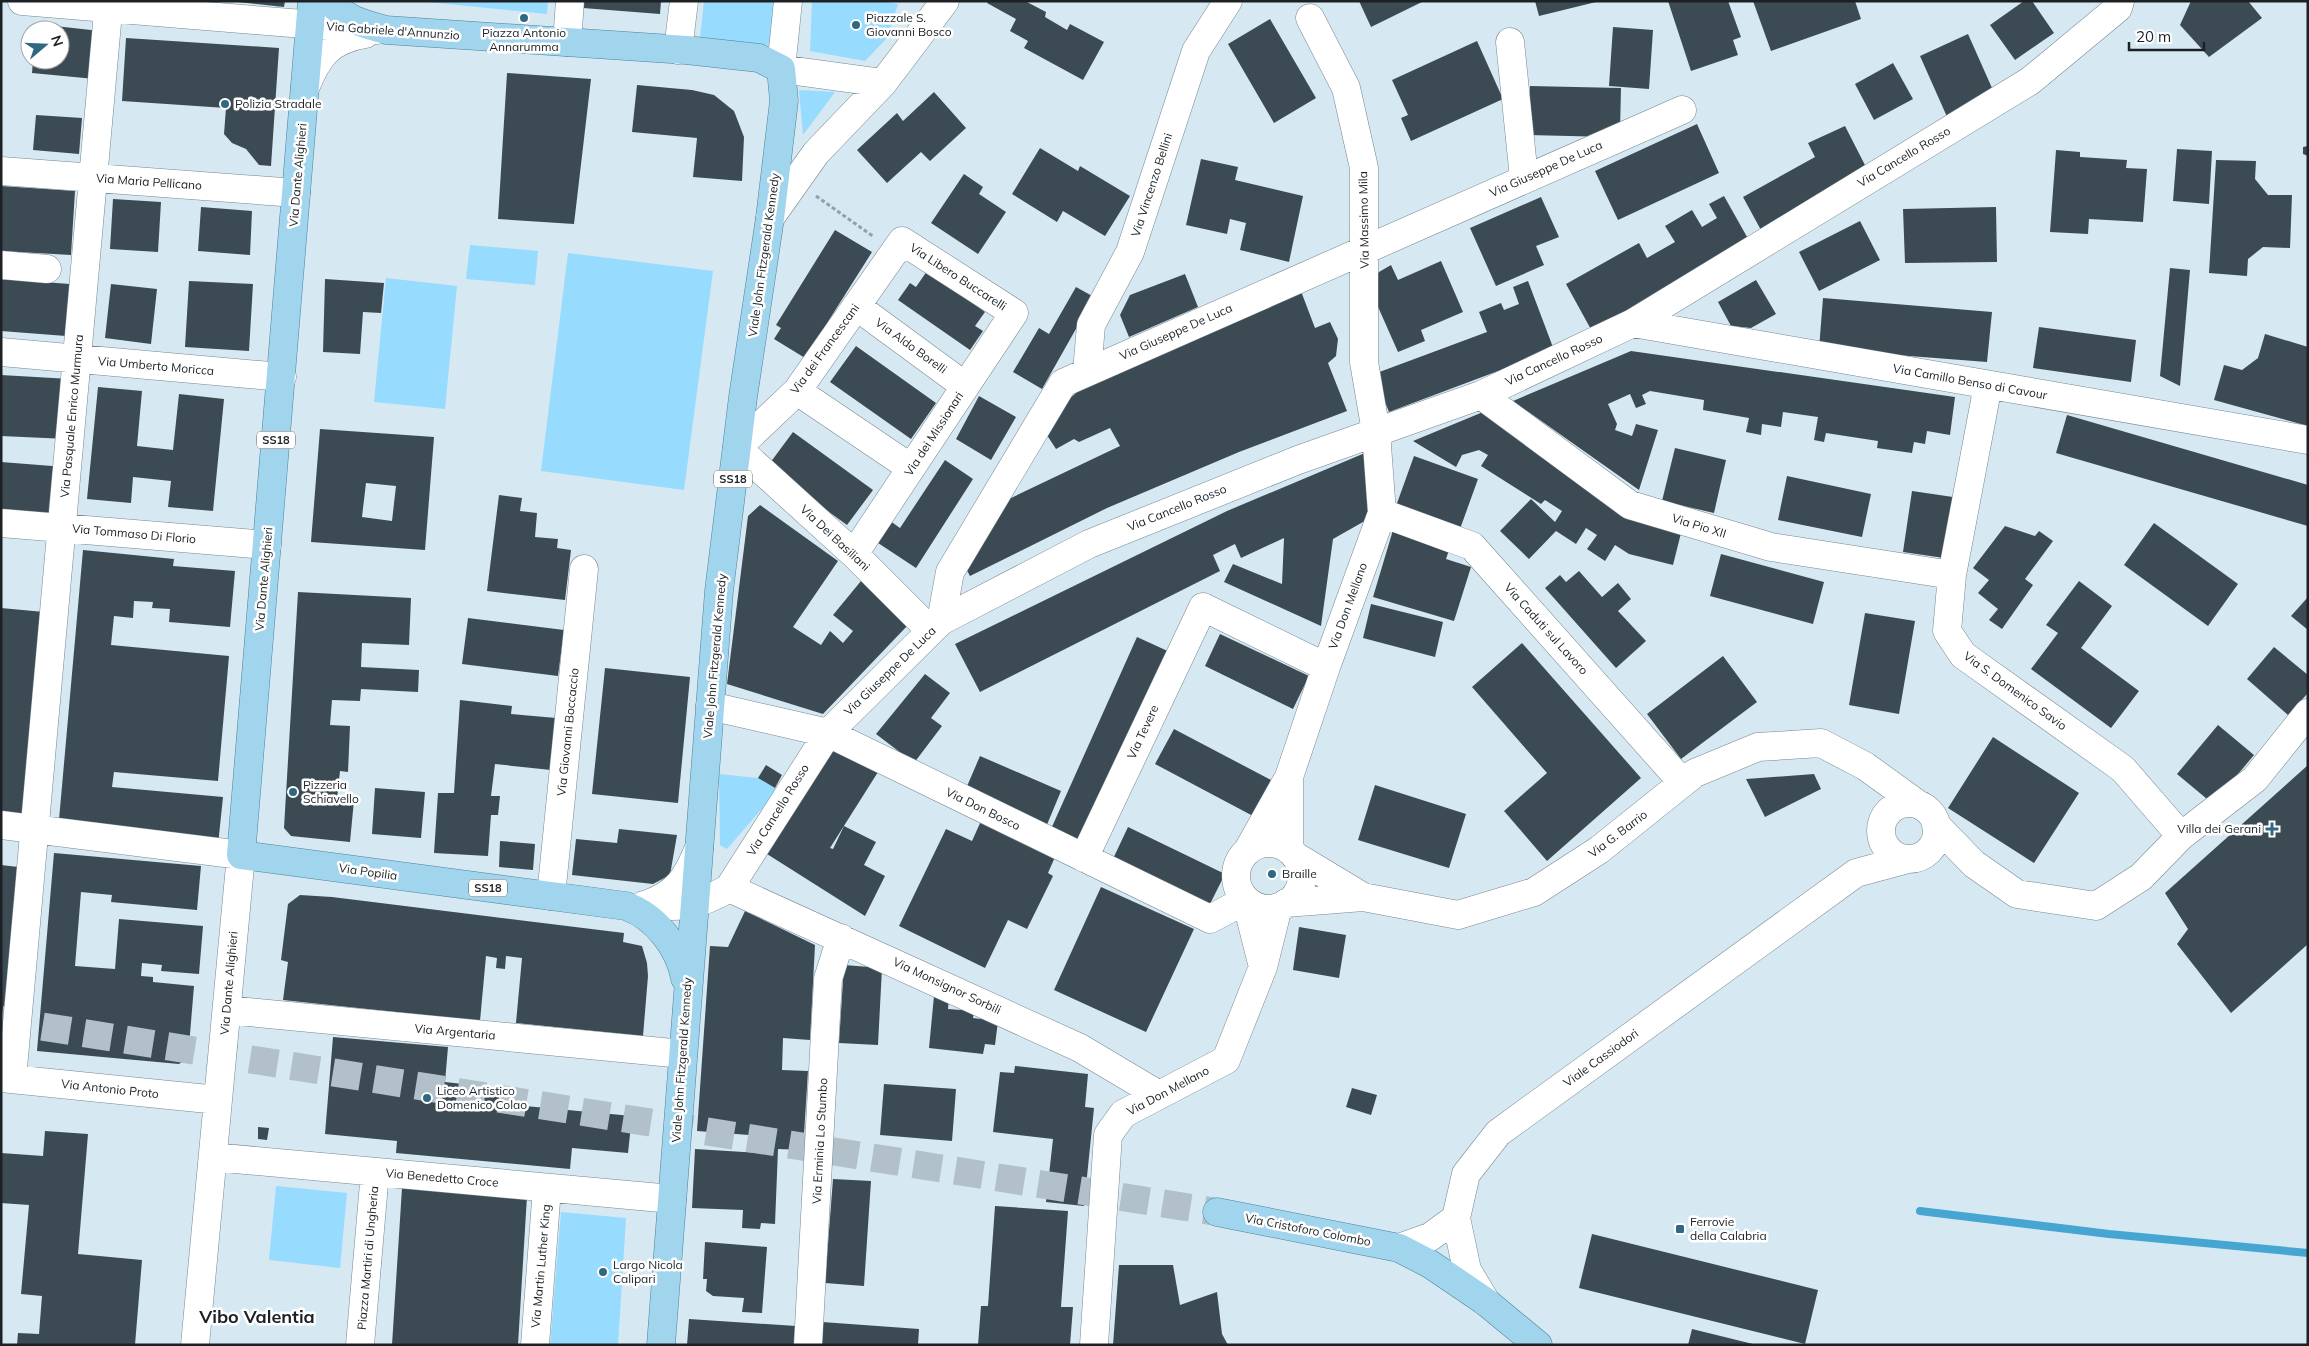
<svg xmlns="http://www.w3.org/2000/svg" width="2309" height="1346" font-family="Mulish,sans-serif">
  <style>
    .green { fill: #97dbfe }
    .lines { fill: none; stroke-linecap: round; stroke-linejoin: round }
    .stream { stroke: #46a5d1; stroke-width: 8 }
    .building { fill: #3c4b53; fill-rule: evenodd }
    .major-tunnel { stroke: #b1c0c9; stroke-width: 28; stroke-dasharray: 28 14; stroke-linecap: butt }
    .minor-casing { stroke: #768790; stroke-width: 29 }
    .major-casing { stroke: #49829f; stroke-width: 29 }
    .path { stroke: #94a1a9; stroke-width: 3; stroke-dasharray: 4 2.5; stroke-linecap: butt }
    .minor { stroke: #fff; stroke-width: 28 }
    .major { stroke: #a1d4ed; stroke-width: 28 }
    .poi-dot { fill: #306882; stroke: #fff; stroke-width: 2 }
    .labels { text-anchor: middle; stroke-width: 5; stroke-linejoin: round; paint-order: stroke }
    .shield { fill: #fff; stroke: #5f6466; stroke-width: 1 }
    .shield-label { font-size: 11px; font-weight: bold; fill: #1b2125 }
    .poi-label { font-size: 12px; fill: #1b2125; stroke: #fff; text-anchor: start }
    .street-label { font-size: 12px; fill: #1b2125; stroke: #fff }
    .district-label { font-size: 18px; font-weight: bold; fill: #1b2125; stroke: #fff }
  </style>
  <rect width="100%" height="100%" fill="#d6e8f2"/>
  <path class="green" d="M418,1H548L547,14Z
    M704,1H774L769,45L700,38Z
    M812,1H877L898,4L888,37L865,61L810,51Z
    M799,90L835,92L803,135Z
    M470,245L538,251L535,285L466,279Z
    M568,253L713,271L684,490L541,471Z
    M386,278L457,286L445,409L374,402Z
    M719,774L758,778L778,790L727,849L720,845Z
    M276,1186L347,1193L340,1268L269,1260Z
    M561,1212L626,1218L618,1345H550Z"/>
  <g class="lines">
    <path class="stream" d="M1920,1211L2109,1234L2308,1253"/>
  </g>
  <path class="building" d="M229,1H285L284,7Z
    M584,1H661L660,14L583,8Z
    M988,1H1025L1046,12L1045,17L1067,30L1070,24L1104,42L1083,80L1024,48L1028,41L1010,31L1016,19L987,3Z
    M1359,1H1424L1371,27Z
    M1535,1H1596V2L1539,16Z
    M1668,1H1728L1741,37L1733,40L1738,55L1691,71Z
    M1753,1H1855L1861,19L1771,51Z
    M2024,1H2032L2054,33L2015,60L1990,25Z
    M2191,1H2248L2262,18L2209,57L2180,25Z
    M1270,19L1316,98L1274,123L1228,44Z
    M37,24L100,31L95,79L32,73L33,60H60V30H36Z
    M1613,27L1653,30L1649,89L1609,86Z
    M1968,34L1996,97L1948,119L1920,56Z
    M126,38L279,48L271,166L259,165L246,149L232,143L224,134L226,108L122,101Z
    M1477,41L1503,99L1411,141L1401,118L1408,115L1392,80Z
    M1893,63L1913,99L1874,120L1855,84Z
    M507,73L591,79L574,224L498,219Z
    M637,85L692,90L714,95L734,111L744,137L742,181L693,177L697,138L632,132Z
    M1530,86L1621,88L1620,131L1610,137L1528,135Z
    M934,92L966,128L930,161L921,152L887,183L857,150L897,113L903,121Z
    M36,115L82,118L79,154L33,150Z
    M1697,124L1719,173L1618,220L1595,171Z
    M1845,126L1868,171L1762,232L1743,197L1815,157L1808,143Z
    M2308,146V156L2303,154V147Z
    M1040,148L1078,171L1080,166L1130,196L1105,236L1063,211L1057,222L1012,194Z
    M2177,149L2212,151L2209,204L2173,201Z
    M2056,150L2080,152V157L2127,160L2126,168L2147,169L2143,222L2089,219L2088,234L2050,232Z
    M1201,159L1238,167L1235,180L1303,196L1289,262L1240,250L1246,223L1230,219L1227,234L1186,225Z
    M2216,160L2256,161L2255,179L2268,195H2292L2290,248L2263,247L2248,259L2247,276L2209,273Z
    M964,174L983,187L979,194L1006,212L978,254L931,223Z
    M1,186L75,191L71,255L1,251Z
    M1724,196L1751,244L1593,333L1566,284L1639,243L1647,258L1675,242L1665,226L1692,210L1702,227L1717,218L1709,204Z
    M1541,197L1559,237L1536,246L1544,265L1496,286L1470,228Z
    M113,199L161,202L158,252L110,249Z
    M201,207L252,211L250,255L198,251Z
    M1996,207L1997,262L1905,263L1903,209Z
    M1860,221L1880,260L1819,291L1799,252Z
    M835,230L872,252L805,358L774,339L781,328L776,325Z
    M1441,261L1463,312L1421,330L1425,341L1398,352L1371,291L1378,287L1375,278L1379,272L1391,265L1398,280Z
    M2170,268L2190,270L2180,386L2160,376Z
    M927,271L985,312L975,326L983,331L970,350L898,300L910,283L916,287Z
    M1185,274L1198,307L1129,337L1120,315L1130,295Z
    M1,279L70,284L66,336L1,331Z
    M325,279L384,283L381,313L363,312L360,354L323,352Z
    M1756,280L1776,314L1751,328L1731,326L1718,302Z
    M189,281L253,284L249,351L185,347Z
    M1528,281L1554,350L1389,412L1374,374L1487,332L1479,312L1501,303L1504,310L1519,304L1513,287Z
    M111,284L157,289L151,344L105,338Z
    M1299,286L1315,328L1330,322L1338,339L1336,356L1328,363L1347,411L1239,452L1107,508L970,576L964,565L1005,488L1011,498L1120,446L1110,428L1079,442L1074,439L1056,449L1043,429L1057,410L1086,384Z
    M1076,287L1094,297L1042,389L1013,372L1039,328L1049,334Z
    M1823,298L1992,312L1987,362L1819,349Z
    M2039,327L2136,340L2131,382L2033,368Z
    M2265,334L2308,347V426L2214,400L2224,365L2242,370L2258,358Z
    M856,346L936,403L911,439L830,382Z
    M1631,351L1955,397L1950,435L1927,431L1925,444L1914,442L1912,453L1877,448L1878,441L1826,433L1824,442L1814,440L1818,417L1783,412L1781,427L1762,424L1761,435L1746,432L1749,418L1703,410L1704,400L1650,391L1642,395L1646,404L1636,408L1630,394L1608,404L1617,424L1615,430L1632,436L1636,424L1658,430L1639,490L1513,401Z
    M1,375L70,379L67,439L1,436Z
    M98,387L142,391L137,446L173,450L179,394L224,399L213,511L168,507L171,481L133,477L131,503L87,499Z
    M979,396L1016,417L991,460L956,439Z
    M1483,412L1644,524L1681,533L1673,565L1629,554L1615,545L1605,561L1587,549L1597,535L1586,528L1576,544L1556,531L1529,559L1500,531L1531,499L1555,522L1562,511L1545,500L1541,504L1481,466L1488,455L1479,450L1462,455L1456,467L1413,441Z
    M2067,415L2308,485V526L2056,453Z
    M320,429L434,437L425,550L311,542ZM366,483L396,486L392,521L362,517Z
    M793,432L873,490L847,525L767,467Z
    M1675,448L1726,460L1714,513L1662,501Z
    M1372,450L1370,518L1333,539L1321,626L1224,582L1233,564L1282,584L1284,538L1241,558L1235,544L1213,555L1220,571L980,692L955,644L1227,511Z
    M1414,456L1478,479L1460,529L1396,506Z
    M945,460L973,479L916,568L872,539L886,518L900,528Z
    M1,462L65,467L61,520L1,515Z
    M1787,476L1871,494L1862,537L1778,520Z
    M1912,491L1953,497L1944,558L1903,552Z
    M499,495L522,498L520,511L537,513L535,537L558,539L557,548L571,550L565,600L487,591Z
    M760,505L838,561L793,627L821,645L830,631L843,643L853,631L833,615L861,581L908,625L823,714L727,684L748,516Z
    M2154,523L2238,584L2208,626L2124,565Z
    M2005,526L2035,536L2039,531L2053,541L2025,579L2033,585L2002,629L1989,620L1998,609L1978,593L1989,580L1973,568Z
    M1393,530L1450,547L1446,559L1471,567L1454,621L1373,597Z
    M83,550L174,559L173,566L235,571L230,627L169,622L170,609L152,608L153,602L134,601L133,618L114,616L111,645L229,656L218,781L114,772L112,787L223,797L218,845L58,831Z
    M1721,554L1824,582L1813,624L1710,596Z
    M1579,571L1602,597L1618,583L1631,599L1618,611L1646,641L1616,668L1545,588L1560,575L1566,582Z
    M2079,581L2112,606L2081,648L2139,691L2111,728L2031,669L2058,633L2046,625Z
    M298,592L411,598L409,645L362,643L361,667L419,670L418,692L361,689L360,701L332,700L330,725L350,726L348,772L340,771L337,799L354,800L350,842L291,836L284,828Z
    M2308,597V630L2291,616Z
    M1371,604L1443,622L1435,657L1363,638Z
    M1,608L44,612L26,815L1,811Z
    M1865,613L1915,621L1899,714L1849,705Z
    M468,618L564,630L558,676L462,664Z
    M1220,634L1309,676L1293,709L1205,666Z
    M1137,637L1172,653L1086,845L1051,829Z
    M1522,643L1641,778L1547,861L1504,811L1547,773L1472,687Z
    M2274,647L2308,675V693L2288,715L2247,679Z
    M1723,656L1757,702L1681,759L1647,714Z
    M605,668L690,677L678,803L592,794Z
    M925,674L950,693L931,718L942,726L914,763L876,734Z
    M460,700L512,706L511,714L556,718L551,770L495,764L491,796H500L498,815H491L488,856L434,853L438,793H454Z
    M2218,725L2254,755L2213,804L2177,774Z
    M1174,729L1271,780L1253,816L1155,764Z
    M1993,737L2079,793L2034,863L1948,808Z
    M837,745L878,772L830,848L833,849L844,826L876,842L864,865L885,876L865,916L767,854Z
    M980,756L1061,791L1046,827L965,791Z
    M766,765L782,775L775,788L758,778Z
    M2308,765V944L2231,1013L2177,944L2188,929L2165,893Z
    M1814,774L1821,789L1765,817L1746,779Z
    M1375,785L1466,814L1449,868L1358,840Z
    M375,788L425,792L421,838L372,834Z
    M981,821L1055,857L1048,873L1053,876L1027,929L1008,920L985,968L899,926L946,829L972,841Z
    M1128,827L1225,874L1208,908L1112,861Z
    M619,829L677,835L670,875L653,884L572,875L576,839L617,843Z
    M500,841L535,844L533,870L499,867Z
    M54,853L201,866L197,910L111,902L112,895L81,892L75,966L115,969L119,919L203,926L199,974L161,971L162,965L142,963L141,976L153,977V982L194,986L188,1058L179,1064L37,1051Z
    M1,865L27,868L1,1054Z
    M1101,887L1194,929L1146,1032L1054,990Z
    M300,895L332,897L624,933L623,942L642,946L647,963L648,976L643,1036L516,1023L522,958L506,956L505,969L496,968L497,958L486,956L480,1021L283,1000L288,962L281,960L288,904Z
    M745,911L815,945L810,1040L783,1038L782,1070L808,1071L803,1150L778,1149L775,1224L761,1223L760,1229L742,1228L743,1210L692,1208L695,1149L760,1153L762,1136L697,1131L710,946L728,947Z
    M1299,927L1346,935L1339,978L1293,970Z
    M844,965L882,968L878,1045L839,1043Z
    M934,996L949,998L948,1009L974,1011L973,1018L998,1021L995,1045L985,1044L983,1054L929,1048Z
    M333,1037L448,1047L445,1082L527,1091L525,1106L632,1116L628,1153L572,1148L570,1169L396,1153L397,1141L325,1134Z
    M1015,1066L1088,1074L1085,1107L1094,1108L1084,1206L1046,1202L1053,1139L993,1132L1000,1072L1014,1073Z
    M884,1084L956,1089L952,1141L880,1135Z
    M1352,1088L1377,1095L1371,1115L1346,1107Z
    M258,1127L269,1128L267,1140L258,1139Z
    M45,1131L88,1134L78,1254L142,1260L135,1345H17L18,1333L39,1334L42,1296L21,1294L29,1205L1,1203V1153L43,1156Z
    M833,1179L871,1181L864,1286L825,1283Z
    M402,1188L527,1196L518,1345H392Z
    M995,1206L1068,1211L1061,1307H1073L1070,1345H978L981,1306H988Z
    M1592,1234L1818,1290L1805,1344L1579,1288Z
    M705,1242L767,1247L762,1313L742,1312L744,1298L713,1296L706,1291L707,1279H703Z
    M1119,1265H1173L1180,1305L1217,1292L1222,1334L1228,1345H1113Z
    M689,1319L796,1326L795,1345H687Z
    M822,1322L919,1329L918,1345H821Z
    M1692,1329L1753,1344V1345H1688Z"/>
  <g class="lines">
    <path class="major-tunnel" d="M1,1020L1217,1212"/>
    <g class="minor-casing">
      <path id="minor" d="M22,1L377,30
        M788,1L781,69L883,83
        M567,42L570,1
        M1510,42L1524,178
        M678,50L684,1
        M305,88C318,56 329,40 365,34
        M1,171L296,193
        M770,218L816,153L883,83L945,1
        M1,265L47,269
        M856,306L965,386
        M1633,323L2308,440
        M1,352L282,377
        M1087,372L1091,325L1130,252L1196,51L1228,1
        M1988,385L1952,575L1947,631L1963,655L2123,769L2181,836
        M797,391L911,468
        M1481,395L1630,505L1771,547L1952,575
        M1382,513L1472,546L1683,783
        M1,523L267,545
        M854,554L1014,313L902,241L797,391L737,448L854,554L931,631
        M941,621L1089,544L1298,460L1481,395L1633,323L2030,81L2118,8L2120,1
        M710,706L828,733L1210,919L1246,900L1263,967
        M1881 831a28 28 0 1 1 56 0a28 28 0 1 1-56 0Z
        M1,825L241,855L195,1345
        M1936,825L1974,864L2017,894L2096,906L2141,877L2181,836L2255,779L2308,713
        M1236 876a33 33 0 1 1 66 0a33 33 0 1 1-66 0Z
        M1248,850L1289,777L1326,667L1382,513L1376,432L1364,362V168L1346,88L1310,18
        M1289,850V778
        M1295,856L1363,897
        M1084,858L1203,607L1326,667
        M729,888L1080,1048L1159,1095
        M551,896L584,569
        M1286,903L1363,897L1458,915L1534,892L1599,850L1695,773L1758,747L1821,743L1865,766L1919,805
        M644,905C678,908 700,906 729,888L828,733L941,621L950,572L1063,383L1682,110
        M645,905C677,894 687,878 699,848
        M227,1010L683,1054
        M1,1078L218,1100
        M12,1079L109,1
        M213,1157L672,1199
        M1399,1248L1430,1237L1456,1218
        M1486,1302L1467,1270L1456,1218L1466,1174L1498,1133L1856,873L1908,859
        M360,1345L375,1172
        M535,1345L547,1188
        M808,1345L828,979L841,938
        M1094,1345L1108,1135L1123,1114L1226,1060L1263,967L1278,907"/>
    </g>
    <g class="major-casing">
      <path id="major" d="M312,1L241,855L626,906C656,917 679,947 685,978
        M331,1C344,20 365,24 386,30L686,50L759,58L781,69L784,101L770,218L743,397L719,591L661,1345
        M1217,1212L1399,1248L1430,1264L1486,1302L1538,1345"/>
    </g>
    <path class="path" d="M816,196L874,237"/>
    <use href="#minor" class="minor"/>
    <use href="#major" class="major"/>
  </g>
  <g class="poi-dot">
    <circle cx="524" cy="18" r="5"/>
    <circle cx="856" cy="25" r="5"/>
    <circle cx="225" cy="104" r="5"/>
    <circle cx="293" cy="792" r="5"/>
    <path d="M2269.5 821.5h5v5h5v5h-5v5h-5v-5h-5v-5h5z"/>
    <circle cx="1272" cy="874" r="5"/>
    <circle cx="427" cy="1098" r="5"/>
    <rect x="1675" y="1224" width="10" height="10" rx="2.5"/>
    <circle cx="603" cy="1272" r="5"/>
  </g>
  <g class="labels">
    <g class="shield">
      <rect x="257" y="431.5" width="38" height="17" rx="4"/>
      <rect x="714" y="470.5" width="38" height="17" rx="4"/>
      <rect x="469" y="879.5" width="38" height="17" rx="4"/>
    </g>
    <g class="shield-label">
      <text x="276" y="444">SS18</text>
      <text x="733" y="483">SS18</text>
      <text x="488" y="892">SS18</text>
    </g>
    <g class="poi-label">
      <text x="866" y="22">Piazzale S.<tspan x="866" dy="14">Giovanni Bosco</tspan></text>
      <text x="524" y="37" text-anchor="middle">Piazza Antonio<tspan x="524" dy="14">Annarumma</tspan></text>
      <text x="235" y="108">Polizia Stradale</text>
      <text x="303" y="789">Pizzeria<tspan x="303" dy="14">Schiavello</tspan></text>
      <text x="2261" y="833" text-anchor="end">Villa dei Gerani</text>
      <text x="1282" y="878">Braille</text>
      <text x="437" y="1095">Liceo Artistico<tspan x="437" dy="14">Domenico Colao</tspan></text>
      <text x="1690" y="1226">Ferrovie<tspan x="1690" dy="14">della Calabria</tspan></text>
      <text x="613" y="1269">Largo Nicola<tspan x="613" dy="14">Calipari</tspan></text>
    </g>
    <g class="street-label">
      <text transform="translate(393 31) rotate(4)" y="4">Via Gabriele d'Annunzio</text>
      <text transform="translate(1904 157) rotate(-31)" y="4">Via Cancello Rosso</text>
      <text transform="translate(1546 169) rotate(-24)" y="4">Via Giuseppe De Luca</text>
      <text transform="translate(298 175) rotate(-85)" y="4">Via Dante Alighieri</text>
      <text transform="translate(149 182) rotate(4)" y="4">Via Maria Pellicano</text>
      <text transform="translate(1152 185) rotate(-72)" y="4">Via Vincenzo Bellini</text>
      <text transform="translate(1364 220) rotate(-91)" y="4">Via Massimo Mila</text>
      <text transform="translate(764 255) rotate(-82)" y="4">Viale John Fitzgerald Kennedy</text>
      <text transform="translate(958 277) rotate(33)" y="4">Via Libero Buccarelli</text>
      <text transform="translate(1176 332) rotate(-24)" y="4">Via Giuseppe De Luca</text>
      <text transform="translate(911 346) rotate(36)" y="4">Via Aldo Borelli</text>
      <text transform="translate(825 349) rotate(-54)" y="4">Via dei Francescani</text>
      <text transform="translate(1554 360) rotate(-25)" y="4">Via Cancello Rosso</text>
      <text transform="translate(156 366) rotate(5)" y="4">Via Umberto Moricca</text>
      <text transform="translate(1970 382) rotate(10)" y="4">Via Camillo Benso di Cavour</text>
      <text transform="translate(72 416) rotate(-85)" y="4">Via Pasquale Enrico Murmura</text>
      <text transform="translate(934 434) rotate(-57)" y="4">Via dei Missionari</text>
      <text transform="translate(1177 508) rotate(-22)" y="4">Via Cancello Rosso</text>
      <text transform="translate(1699 526) rotate(17)" y="4">Via Pio XII</text>
      <text transform="translate(134 534) rotate(5)" y="4">Via Tommaso Di Florio</text>
      <text transform="translate(835 538) rotate(43)" y="4">Via Dei Basiliani</text>
      <text transform="translate(264 579) rotate(-85)" y="4">Via Dante Alighieri</text>
      <text transform="translate(1348 606) rotate(-70)" y="4">Via Don Mellano</text>
      <text transform="translate(1546 629) rotate(48)" y="4">Via Caduti sul Lavoro</text>
      <text transform="translate(715 656) rotate(-85)" y="4">Viale John Fitzgerald Kennedy</text>
      <text transform="translate(890 671) rotate(-44)" y="4">Via Giuseppe De Luca</text>
      <text transform="translate(2015 691) rotate(36)" y="4">Via S. Domenico Savio</text>
      <text transform="translate(568 732) rotate(-84)" y="4">Via Giovanni Boccaccio</text>
      <text transform="translate(1143 732) rotate(-65)" y="4">Via Tevere</text>
      <text transform="translate(983 809) rotate(26)" y="4">Via Don Bosco</text>
      <text transform="translate(778 810) rotate(-58)" y="4">Via Cancello Rosso</text>
      <text transform="translate(1618 834) rotate(-37)" y="4">Via G. Barrio</text>
      <text transform="translate(368 872) rotate(8)" y="4">Via Popilia</text>
      <text transform="translate(229 983) rotate(-85)" y="4">Via Dante Alighieri</text>
      <text transform="translate(947 986) rotate(25)" y="4">Via Monsignor Sorbili</text>
      <text transform="translate(455 1032) rotate(5)" y="4">Via Argentaria</text>
      <text transform="translate(1601 1058) rotate(-36)" y="4">Viale Cassiodori</text>
      <text transform="translate(682 1060) rotate(-86)" y="4">Viale John Fitzgerald Kennedy</text>
      <text transform="translate(110 1089) rotate(6)" y="4">Via Antonio Proto</text>
      <text transform="translate(1168 1091) rotate(-28)" y="4">Via Don Mellano</text>
      <text transform="translate(820 1141) rotate(-87)" y="4">Via Erminia Lo Stumbo</text>
      <text transform="translate(442 1178) rotate(5)" y="4">Via Benedetto Croce</text>
      <text transform="translate(1308 1230) rotate(11)" y="4">Via Cristoforo Colombo</text>
      <text transform="translate(368 1258) rotate(-85)" y="4">Piazza Martiri di Ungheria</text>
      <text transform="translate(541 1266) rotate(-85)" y="4">Via Martin Luther King</text>
    </g>
    <g class="district-label">
      <text x="257" y="1323">Vibo Valentia</text>
    </g>
  </g>
  <rect width="2309" height="1346" fill="none" stroke="#1b2125" stroke-width="5"/>
  <g transform="translate(45 45) rotate(71)"><circle r="24" fill="#ffffff" stroke="#a4a6a8"/>
  <path d="M0-4L9 19L0 12L-9 19Z" fill="#306882"/>
  <text y="-8" font-size="14" font-weight="bold" text-anchor="middle" fill="#1b2125">N</text>
  </g>
  <path d="M2129 42v8h75v-8" fill="none" stroke="#1b2125" stroke-width="2.5"/>
  <text x="2136" y="42" font-size="15" fill="#1b2125" stroke="#ffffff" stroke-width="4" paint-order="stroke">20 m</text>
</svg>
